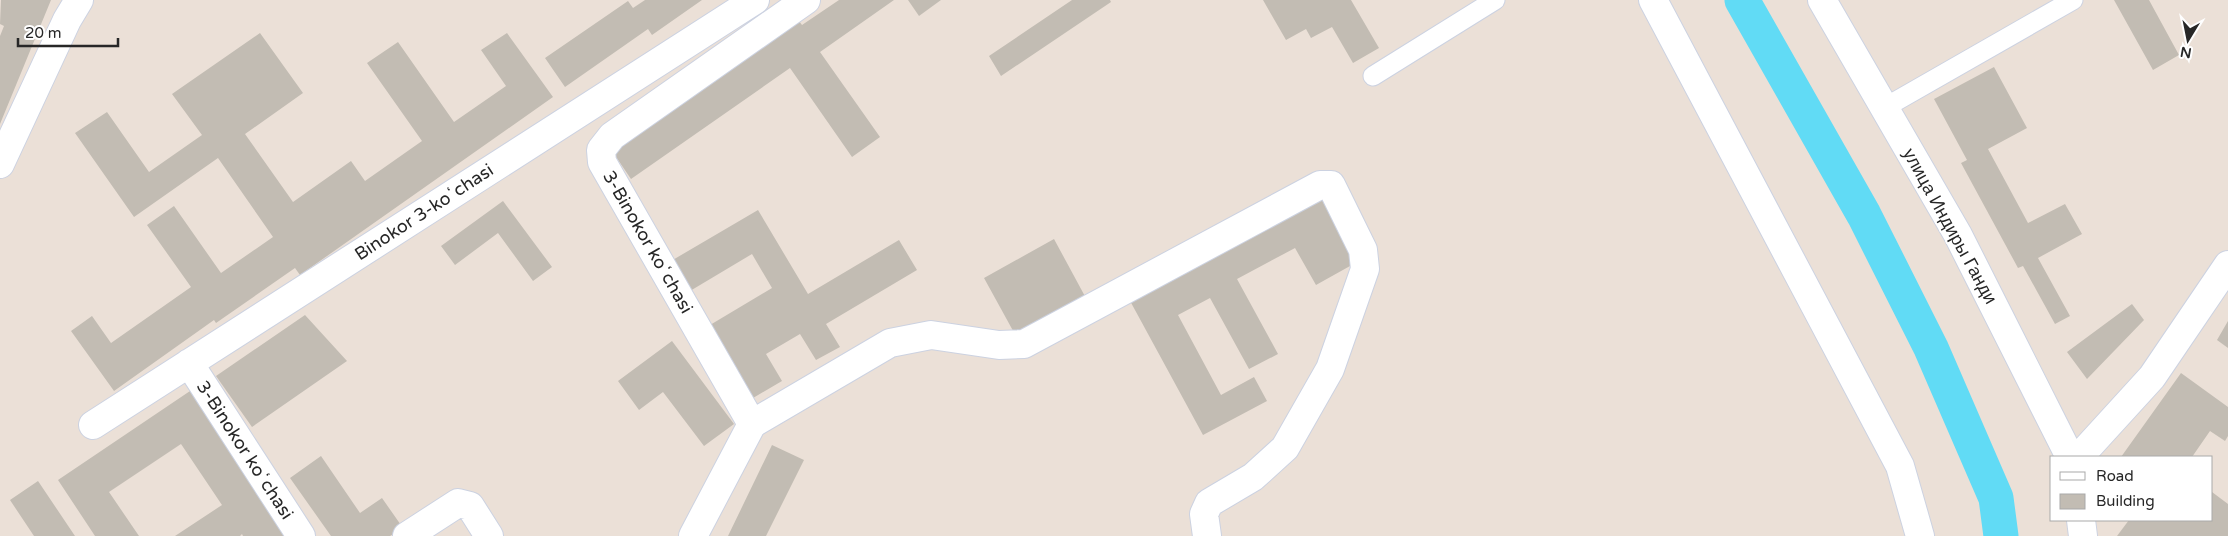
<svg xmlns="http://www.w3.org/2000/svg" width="2228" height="536" font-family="'Varela Round',sans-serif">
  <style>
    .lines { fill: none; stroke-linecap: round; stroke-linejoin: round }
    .canal { stroke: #61dbf5; stroke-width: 35 }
    .building { fill: #c2bcb3 }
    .service-casing { stroke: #ccd2e1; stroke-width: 21 }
    .minor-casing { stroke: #ccd2e1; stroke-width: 30 }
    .service { stroke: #fff; stroke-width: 19 }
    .minor { stroke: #fff; stroke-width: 28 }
    .labels { text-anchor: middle; stroke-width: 4; stroke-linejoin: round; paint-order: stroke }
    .street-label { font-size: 18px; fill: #272727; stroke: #fff }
  </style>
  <rect width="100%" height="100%" fill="#ebe0d7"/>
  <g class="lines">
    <path class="canal" d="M1742,0L1864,215L1931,348L1996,498L2001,536"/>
  </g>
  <path class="building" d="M1,0H51L0,124V36L4,26L0,24Z
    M645,0H702L652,35L648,29L565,87L545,58L628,1L633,8Z
    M839,0H894L820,52L880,137L852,157L790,68L631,179L612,151L796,17L802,25Z
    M908,0H941L919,16Z
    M1072,0H1110L1111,2L1001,76L989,56Z
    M1263,0H1351L1379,48L1353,63L1332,27L1311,38L1306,29L1286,40Z
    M2114,0H2149L2179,55L2153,70Z
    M260,33L303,93L245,134L293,202L351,161L365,181L422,141L367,63L398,42L454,122L506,86L481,50L507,33L553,97L300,275L295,268L216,323L214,320L114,391L71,331L92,316L111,343L191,287L147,225L174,206L221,273L273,237L218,158L134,217L75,133L107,112L149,172L202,135L172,94Z
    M1994,67L2027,128L1988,149L2028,223L2065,204L2082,234L2038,258L2070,316L2055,324L2023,266L2018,268L1961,163L1967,160L1934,99Z
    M1323,195L1359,261L1316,285L1295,248L1237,279L1278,354L1249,369L1210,298L1178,315L1221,395L1254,377L1267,401L1203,435L1129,299Z
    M503,201L552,267L533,281L498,233L455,265L441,246Z
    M758,210L808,294L899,240L917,270L826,324L840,347L816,360L800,334L766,354L782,381L753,398L710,325L772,288L752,254L690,291L671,261Z
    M1054,239L1087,300L1017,338L984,278Z
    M2132,304L2144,320L2087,379L2067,352Z
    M305,315L347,361L252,427L216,376Z
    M2228,321V348L2217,340Z
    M672,341L734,424L704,446L663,392L639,410L618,381Z
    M2181,373L2228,407V436L2225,441L2210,431L2192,457H2121Z
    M193,389L293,536H243L242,534L240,536H175L222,505L181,444L109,492L139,536H95L58,480Z
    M772,445L804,460L766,536H728Z
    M321,456L360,513L382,498L403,528L390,536H331L290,478Z
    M38,481L75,536H34L10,500Z
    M2212,492L2228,504V536H2117L2129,520H2212Z"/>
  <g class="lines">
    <g class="service-casing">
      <path id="service" d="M1373,76L1495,0
        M1884,108L2073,0"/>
    </g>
    <g class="minor-casing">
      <path id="minor" d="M1653,0L1900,466L1920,536
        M1822,0L1958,235L2070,457
        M0,164L67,20L79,0
        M189,363L301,536
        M752,424L602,162L601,150L612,136L806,0
        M93,425L755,0
        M2079,457L2152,377L2228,265
        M2081,520L2083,536
        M407,536L458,503L470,506L489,536
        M693,536L752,424L890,343L931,335L999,345L1024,344L1320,185H1331L1363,250L1365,269L1330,369L1285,448L1253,477L1209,503L1204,514L1207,536"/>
    </g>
    <use href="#service" class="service"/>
    <use href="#minor" class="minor"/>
  </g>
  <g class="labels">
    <g class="street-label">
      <text transform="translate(424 212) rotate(-33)" y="6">Binokor 3-koʻchasi</text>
      <text transform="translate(1950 226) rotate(61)" y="6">улица Индиры Ганди</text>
      <text transform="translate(648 242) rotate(60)" y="6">3-Binokor koʻchasi</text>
      <text transform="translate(245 450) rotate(57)" y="6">3-Binokor koʻchasi</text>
    </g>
  </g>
  <rect x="2050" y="456" width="162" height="65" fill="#ffffff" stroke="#a9a9a9"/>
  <rect x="2060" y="472" width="25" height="8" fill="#ffffff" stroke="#a9a9a9"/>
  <text x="2096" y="481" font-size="15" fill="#272727">Road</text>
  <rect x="2060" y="494" width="25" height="15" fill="#c2bcb3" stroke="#a9a9a9"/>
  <text x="2096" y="506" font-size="15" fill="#272727">Building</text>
  <g transform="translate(2188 40) rotate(190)" stroke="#ffffff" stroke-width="4" paint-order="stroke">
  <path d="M0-4L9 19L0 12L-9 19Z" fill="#272727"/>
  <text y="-8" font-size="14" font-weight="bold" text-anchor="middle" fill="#272727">N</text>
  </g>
  <path d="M18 38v8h100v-8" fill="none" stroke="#272727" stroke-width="2.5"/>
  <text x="25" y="38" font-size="15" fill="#272727" stroke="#ffffff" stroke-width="4" paint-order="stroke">20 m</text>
</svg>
